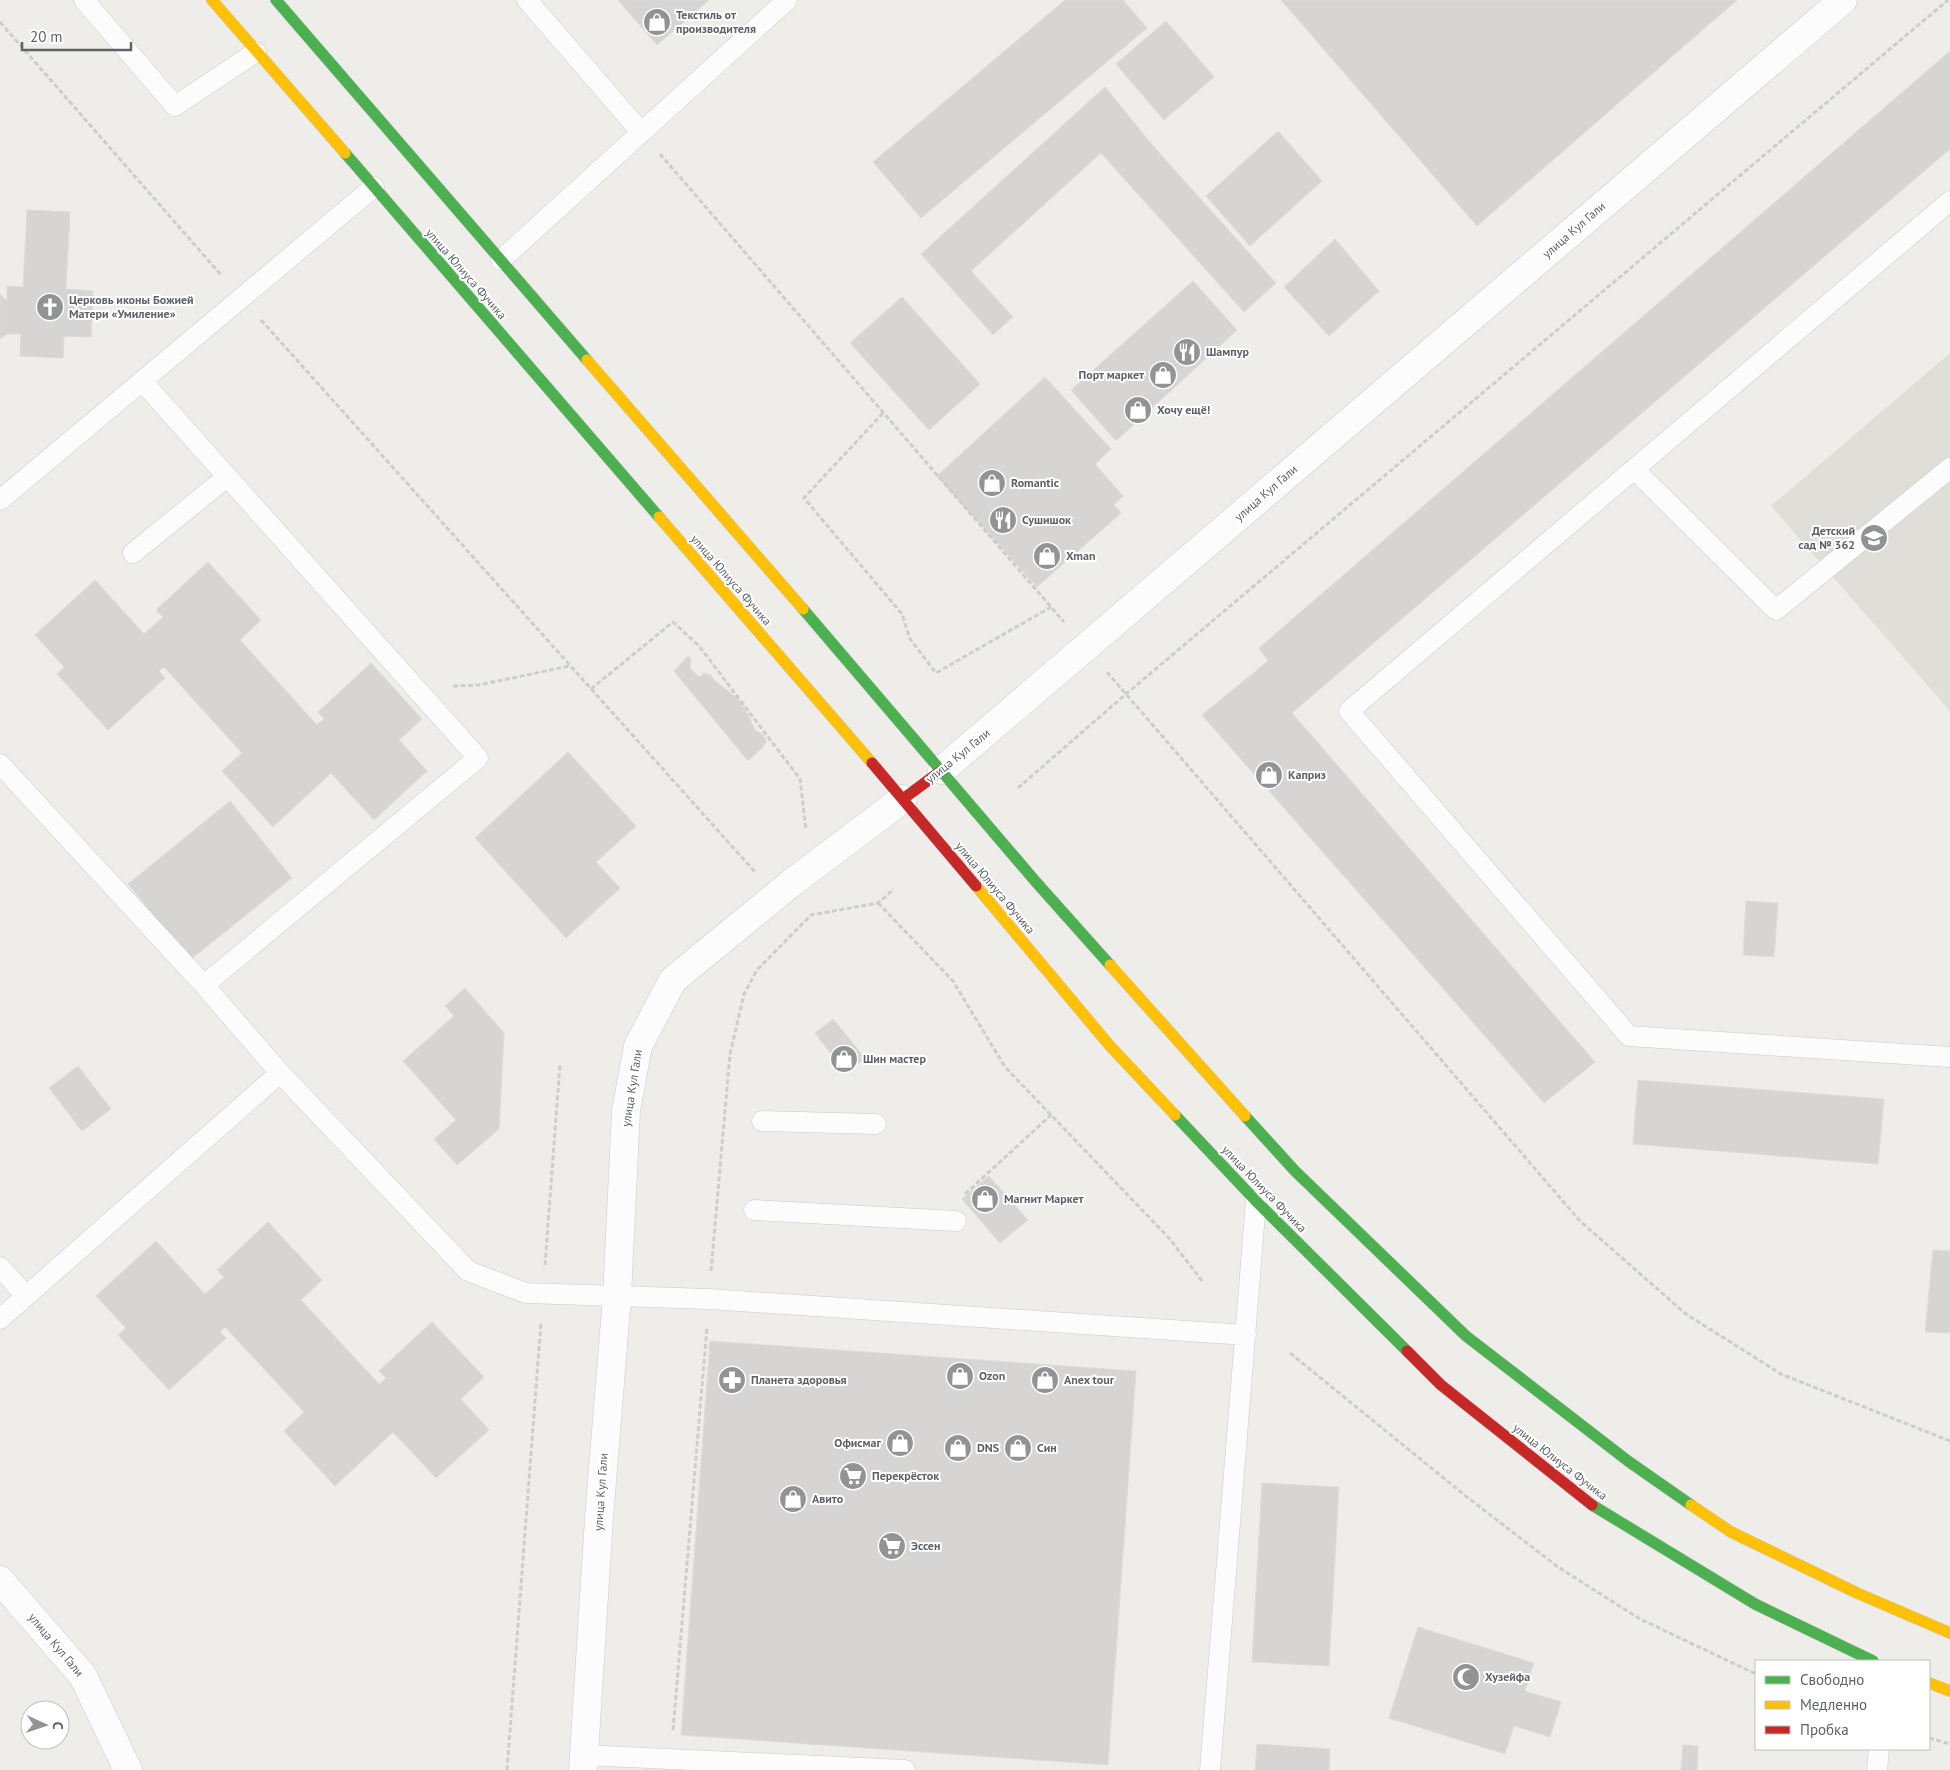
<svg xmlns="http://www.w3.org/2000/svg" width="1950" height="1770" font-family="'PT Sans',sans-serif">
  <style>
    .education { fill: #e0ded8 }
    .building { fill: #d6d5d3; stroke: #dedcd8 }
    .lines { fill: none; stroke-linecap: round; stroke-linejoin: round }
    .lane-casing { stroke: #cacaca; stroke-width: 21 }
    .street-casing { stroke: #cacaca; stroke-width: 29 }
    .fast-casing { stroke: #cbcbcb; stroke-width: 12 }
    .slow-casing { stroke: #cbcbcb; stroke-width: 12 }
    .jam-casing { stroke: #cbcbcb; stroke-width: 12 }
    .path { stroke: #cbcfcb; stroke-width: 3; stroke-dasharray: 5 2.5; stroke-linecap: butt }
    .lane { stroke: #fdfcfc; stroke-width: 20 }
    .street { stroke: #fdfcfc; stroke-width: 28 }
    .fast { stroke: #4caf50; stroke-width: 11 }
    .slow { stroke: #ffc107; stroke-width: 11 }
    .jam { stroke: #c62828; stroke-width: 11 }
    .labels { text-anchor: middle; stroke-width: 4; stroke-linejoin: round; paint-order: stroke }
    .poi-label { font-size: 12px; font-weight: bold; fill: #5e6368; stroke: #fff; text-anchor: start }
    .street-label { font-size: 12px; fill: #5e6368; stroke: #fff }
  </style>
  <rect width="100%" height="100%" fill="#efede9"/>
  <path class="education" d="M1950,353V711L1771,506Z"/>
  <path class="building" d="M618,0H709L657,45Z
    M1065,0H1123L1147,28L921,218L873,162Z
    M1281,0H1737L1477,226Z
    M1166,21L1214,77L1164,120L1116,64Z
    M1950,51V149L1292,713L1595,1062L1544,1103L1202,715L1268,661L1259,648Z
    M1105,87L1154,147L1276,283L1244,312L1101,153L971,271L1013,317L993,335L921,254Z
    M1278,131L1322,181L1250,246L1206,196Z
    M27,210L70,212L66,289L93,291L91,337L64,336L63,358L20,356L21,334H7L0,339V294L7,301V286L23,287Z
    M1335,239L1379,291L1329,336L1284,287Z
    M1193,281L1237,330L1116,441L1071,390Z
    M902,297L980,384L929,430L850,343Z
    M1045,377L1111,449L1095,464L1123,496L1114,505L1121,513L1037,587L937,476Z
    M208,562L261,620L240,640L317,725L324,719L318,712L371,663L422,719L399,740L427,771L374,820L331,773L273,827L222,771L242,753L164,667L159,671L165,678L108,730L57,674L64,667L35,635L95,580L144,634L163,617L156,610Z
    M688,656L691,659L690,668L699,677L704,673L711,675L713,679L738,699L748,714L755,730L763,735L766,741L763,747L748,761L674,671Z
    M568,752L636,826L596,862L620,888L566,938L475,838Z
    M230,801L292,878L190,960L128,884Z
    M1746,901L1778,903L1774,957L1743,955Z
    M465,988L504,1033L499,1129L457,1165L434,1139L456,1120L403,1061L454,1016L445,1006Z
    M833,1019L865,1058L846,1073L815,1033Z
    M78,1066L111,1109L82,1131L49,1088Z
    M1638,1080L1884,1099L1878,1164L1633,1144Z
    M989,1176L1028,1220L1000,1243L962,1199Z
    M268,1222L322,1280L301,1300L379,1384L386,1378L379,1371L432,1322L484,1377L461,1399L489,1430L436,1478L393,1432L335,1486L284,1431L304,1412L225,1327L220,1332L226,1338L169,1390L118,1335L126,1328L96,1296L156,1241L205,1294L224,1277L217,1270Z
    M1933,1250L1950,1251V1333L1925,1332Z
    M710,1341L1136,1371L1108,1765L681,1735Z
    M1262,1483L1339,1487L1329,1666L1252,1662Z
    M1418,1627L1534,1663L1525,1691L1561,1702L1550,1737L1514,1726L1505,1754L1389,1718Z
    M1257,1744L1330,1749L1329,1770H1255Z
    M1683,1745L1698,1746L1697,1770H1681Z"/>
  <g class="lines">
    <g class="lane-casing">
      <path id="lane" d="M84,0L175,106L256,52
        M527,0L641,132
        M1950,201L1349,711L1629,1036L1950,1057
        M501,260L787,0
        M142,381L478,758L204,985L280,1073
        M1634,469L1776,610L1950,468
        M0,500L374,187
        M133,553L227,477
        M0,764L204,985
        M762,1121L876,1124
        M754,1210L956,1221
        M0,1267L26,1296
        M0,1319L280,1073L468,1271L526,1293L709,1299L1246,1335
        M584,1755L905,1770
        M1210,1770L1256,1201
        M1877,1770L1879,1749"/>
    </g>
    <g class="street-casing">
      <path id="street" d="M942,770L1843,0
        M0,1580L83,1676L128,1770
        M583,1770L599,1518L617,1296L626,1111L638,1046L673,980L789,885L903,799"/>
    </g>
    <g class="fast-casing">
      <path id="fast" d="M276,0L587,360
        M345,153L659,517
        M803,609L1036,882L1110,965
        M1175,1115L1256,1201L1407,1351
        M1245,1116L1295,1171L1466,1336L1628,1461L1691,1505
        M1592,1505L1755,1604L1873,1661"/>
    </g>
    <g class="slow-casing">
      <path id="slow" d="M212,0L345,153
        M587,360L803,609
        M659,517L872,763
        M976,886L1110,1046L1175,1115
        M1110,965L1245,1116
        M1691,1505L1731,1532L1857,1593L1950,1633
        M1929,1683L1950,1691"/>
    </g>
    <g class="jam-casing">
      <path id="jam" d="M872,763L976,886
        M903,799L942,770
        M1407,1351L1441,1385L1592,1505"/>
    </g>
    <path class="path" d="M0,22L222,276
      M660,154L1064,622
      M261,320L755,872
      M883,413L804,498L902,614L910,639L936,673L1051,607
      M1107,672L1580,1221L1686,1314L1781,1374L1950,1441
      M453,686L478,685L570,666
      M591,689L673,622L699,646L800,779L806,830
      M1018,788L1126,694L1948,0
      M878,903L953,981L1005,1067L1169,1238L1203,1282
      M965,1194L1051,1115
      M545,1265L560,1064
      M711,1271L730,1054L744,994L757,970L811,915L878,903L894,889
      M1290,1353L1467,1497L1558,1567L1640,1619L1756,1674
      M673,1730L707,1327
      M1929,1738L1950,1744
      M507,1770L541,1322"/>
    <use href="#lane" class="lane"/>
    <use href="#street" class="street"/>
    <use href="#fast" class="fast"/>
    <use href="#slow" class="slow"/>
    <use href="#jam" class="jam"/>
  </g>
  <defs>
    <g id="shop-disc" transform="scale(1.4375)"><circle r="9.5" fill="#919395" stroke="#fff"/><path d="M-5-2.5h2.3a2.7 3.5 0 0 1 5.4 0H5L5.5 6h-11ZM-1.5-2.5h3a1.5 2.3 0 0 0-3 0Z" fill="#fff"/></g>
    <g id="church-disc" transform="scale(1.4375)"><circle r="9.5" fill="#919395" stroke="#fff"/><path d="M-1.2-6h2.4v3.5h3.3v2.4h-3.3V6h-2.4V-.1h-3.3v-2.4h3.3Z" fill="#fff"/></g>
    <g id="restaurant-disc" transform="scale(1.4375)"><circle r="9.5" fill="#919395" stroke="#fff"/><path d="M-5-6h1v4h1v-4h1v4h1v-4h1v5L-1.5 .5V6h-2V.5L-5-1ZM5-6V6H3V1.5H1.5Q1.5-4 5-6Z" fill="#fff"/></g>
    <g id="school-disc" transform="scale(1.4375)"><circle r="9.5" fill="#919395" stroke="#fff"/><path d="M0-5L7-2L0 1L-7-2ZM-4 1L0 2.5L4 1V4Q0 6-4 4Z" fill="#fff"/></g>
    <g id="pharmacy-disc" transform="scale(1.4375)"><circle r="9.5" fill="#919395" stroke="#fff"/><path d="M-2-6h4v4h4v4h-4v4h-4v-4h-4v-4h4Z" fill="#fff"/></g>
    <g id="supermarket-disc" transform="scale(1.4375)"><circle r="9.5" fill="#919395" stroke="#fff"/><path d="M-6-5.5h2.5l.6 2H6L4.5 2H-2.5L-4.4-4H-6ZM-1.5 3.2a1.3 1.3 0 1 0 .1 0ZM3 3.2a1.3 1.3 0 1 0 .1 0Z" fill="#fff"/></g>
    <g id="mosque-disc" transform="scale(1.4375)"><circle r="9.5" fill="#919395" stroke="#fff"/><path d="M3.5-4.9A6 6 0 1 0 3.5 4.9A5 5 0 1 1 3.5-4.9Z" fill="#fff"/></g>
  </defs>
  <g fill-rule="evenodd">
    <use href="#shop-disc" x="657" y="22"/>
    <use href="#church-disc" x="50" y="307"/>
    <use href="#restaurant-disc" x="1187" y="352"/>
    <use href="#shop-disc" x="1163" y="375"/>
    <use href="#shop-disc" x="1138" y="410"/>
    <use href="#shop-disc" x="992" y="483"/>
    <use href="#restaurant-disc" x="1003" y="520"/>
    <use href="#school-disc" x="1874" y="538"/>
    <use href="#shop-disc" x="1047" y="556"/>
    <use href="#shop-disc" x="1269" y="775"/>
    <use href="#shop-disc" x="844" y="1059"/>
    <use href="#shop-disc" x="985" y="1199"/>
    <use href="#shop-disc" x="960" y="1376"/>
    <use href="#pharmacy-disc" x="732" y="1380"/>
    <use href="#shop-disc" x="1045" y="1380"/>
    <use href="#shop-disc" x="900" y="1443"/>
    <use href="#shop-disc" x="958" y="1448"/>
    <use href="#shop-disc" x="1018" y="1448"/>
    <use href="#supermarket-disc" x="853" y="1476"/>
    <use href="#shop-disc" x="793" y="1499"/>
    <use href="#supermarket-disc" x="892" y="1546"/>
    <use href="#mosque-disc" x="1466" y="1677"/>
  </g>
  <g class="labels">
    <g class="poi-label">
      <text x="676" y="19">Текстиль от<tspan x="676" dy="14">производителя</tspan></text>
      <text x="69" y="304">Церковь иконы Божией<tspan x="69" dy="14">Матери «Умиление»</tspan></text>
      <text x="1206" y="356">Шампур</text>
      <text x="1144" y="379" text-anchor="end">Порт маркет</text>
      <text x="1157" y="414">Хочу ещё!</text>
      <text x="1011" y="487">Romantic</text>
      <text x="1022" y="524">Сушишок</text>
      <text x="1855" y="535" text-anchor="end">Детский<tspan x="1855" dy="14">сад № 362</tspan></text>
      <text x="1066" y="560">Xman</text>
      <text x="1288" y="779">Каприз</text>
      <text x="863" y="1063">Шин мастер</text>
      <text x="1004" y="1203">Магнит Маркет</text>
      <text x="979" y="1380">Ozon</text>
      <text x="751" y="1384">Планета здоровья</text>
      <text x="1064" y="1384">Anex tour</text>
      <text x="881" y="1447" text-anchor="end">Офисмаг</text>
      <text x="977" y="1452">DNS</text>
      <text x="1037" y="1452">Син</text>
      <text x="872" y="1480">Перекрёсток</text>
      <text x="812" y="1503">Авито</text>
      <text x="911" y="1550">Эссен</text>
      <text x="1485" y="1681">Хузейфа</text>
    </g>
    <g class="street-label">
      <text transform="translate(1574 230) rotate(-41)" y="4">улица Кул Гали</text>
      <text transform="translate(466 274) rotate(49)" y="4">улица Юлиуса Фучика</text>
      <text transform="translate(1266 493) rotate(-41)" y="4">улица Кул Гали</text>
      <text transform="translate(731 580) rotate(49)" y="4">улица Юлиуса Фучика</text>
      <text transform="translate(958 756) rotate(-39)" y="4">улица Кул Гали</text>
      <text transform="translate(995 888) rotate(50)" y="4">улица Юлиуса Фучика</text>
      <text transform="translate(632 1088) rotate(-81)" y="4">улица Кул Гали</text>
      <text transform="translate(1264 1189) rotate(46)" y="4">улица Юлиуса Фучика</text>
      <text transform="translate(1560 1462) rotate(38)" y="4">улица Юлиуса Фучика</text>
      <text transform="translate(601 1492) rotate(-86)" y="4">улица Кул Гали</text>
      <text transform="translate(56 1645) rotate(50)" y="4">улица Кул Гали</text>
    </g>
  </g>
  <rect x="1755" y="1660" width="175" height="90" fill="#ffffff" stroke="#bfc1c3"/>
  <rect x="1765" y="1676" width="25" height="8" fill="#4caf50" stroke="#bfc1c3"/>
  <text x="1800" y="1685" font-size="15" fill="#5e6368">Свободно</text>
  <rect x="1765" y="1701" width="25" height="8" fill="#ffc107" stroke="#bfc1c3"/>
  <text x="1800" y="1710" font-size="15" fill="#5e6368">Медленно</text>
  <rect x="1765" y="1726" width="25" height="8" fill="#c62828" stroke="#bfc1c3"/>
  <text x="1800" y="1735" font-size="15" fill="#5e6368">Пробка</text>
  <g transform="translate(45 1725) rotate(93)"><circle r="24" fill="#ffffff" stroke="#bfc1c3"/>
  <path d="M0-4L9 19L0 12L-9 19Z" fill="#919395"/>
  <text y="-8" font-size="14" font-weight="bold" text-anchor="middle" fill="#5e6368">С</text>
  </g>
  <path d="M22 42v8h109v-8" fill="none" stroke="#5e6368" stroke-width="2.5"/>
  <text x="30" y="42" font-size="15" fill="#5e6368" stroke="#ffffff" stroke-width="4" paint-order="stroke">20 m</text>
</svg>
